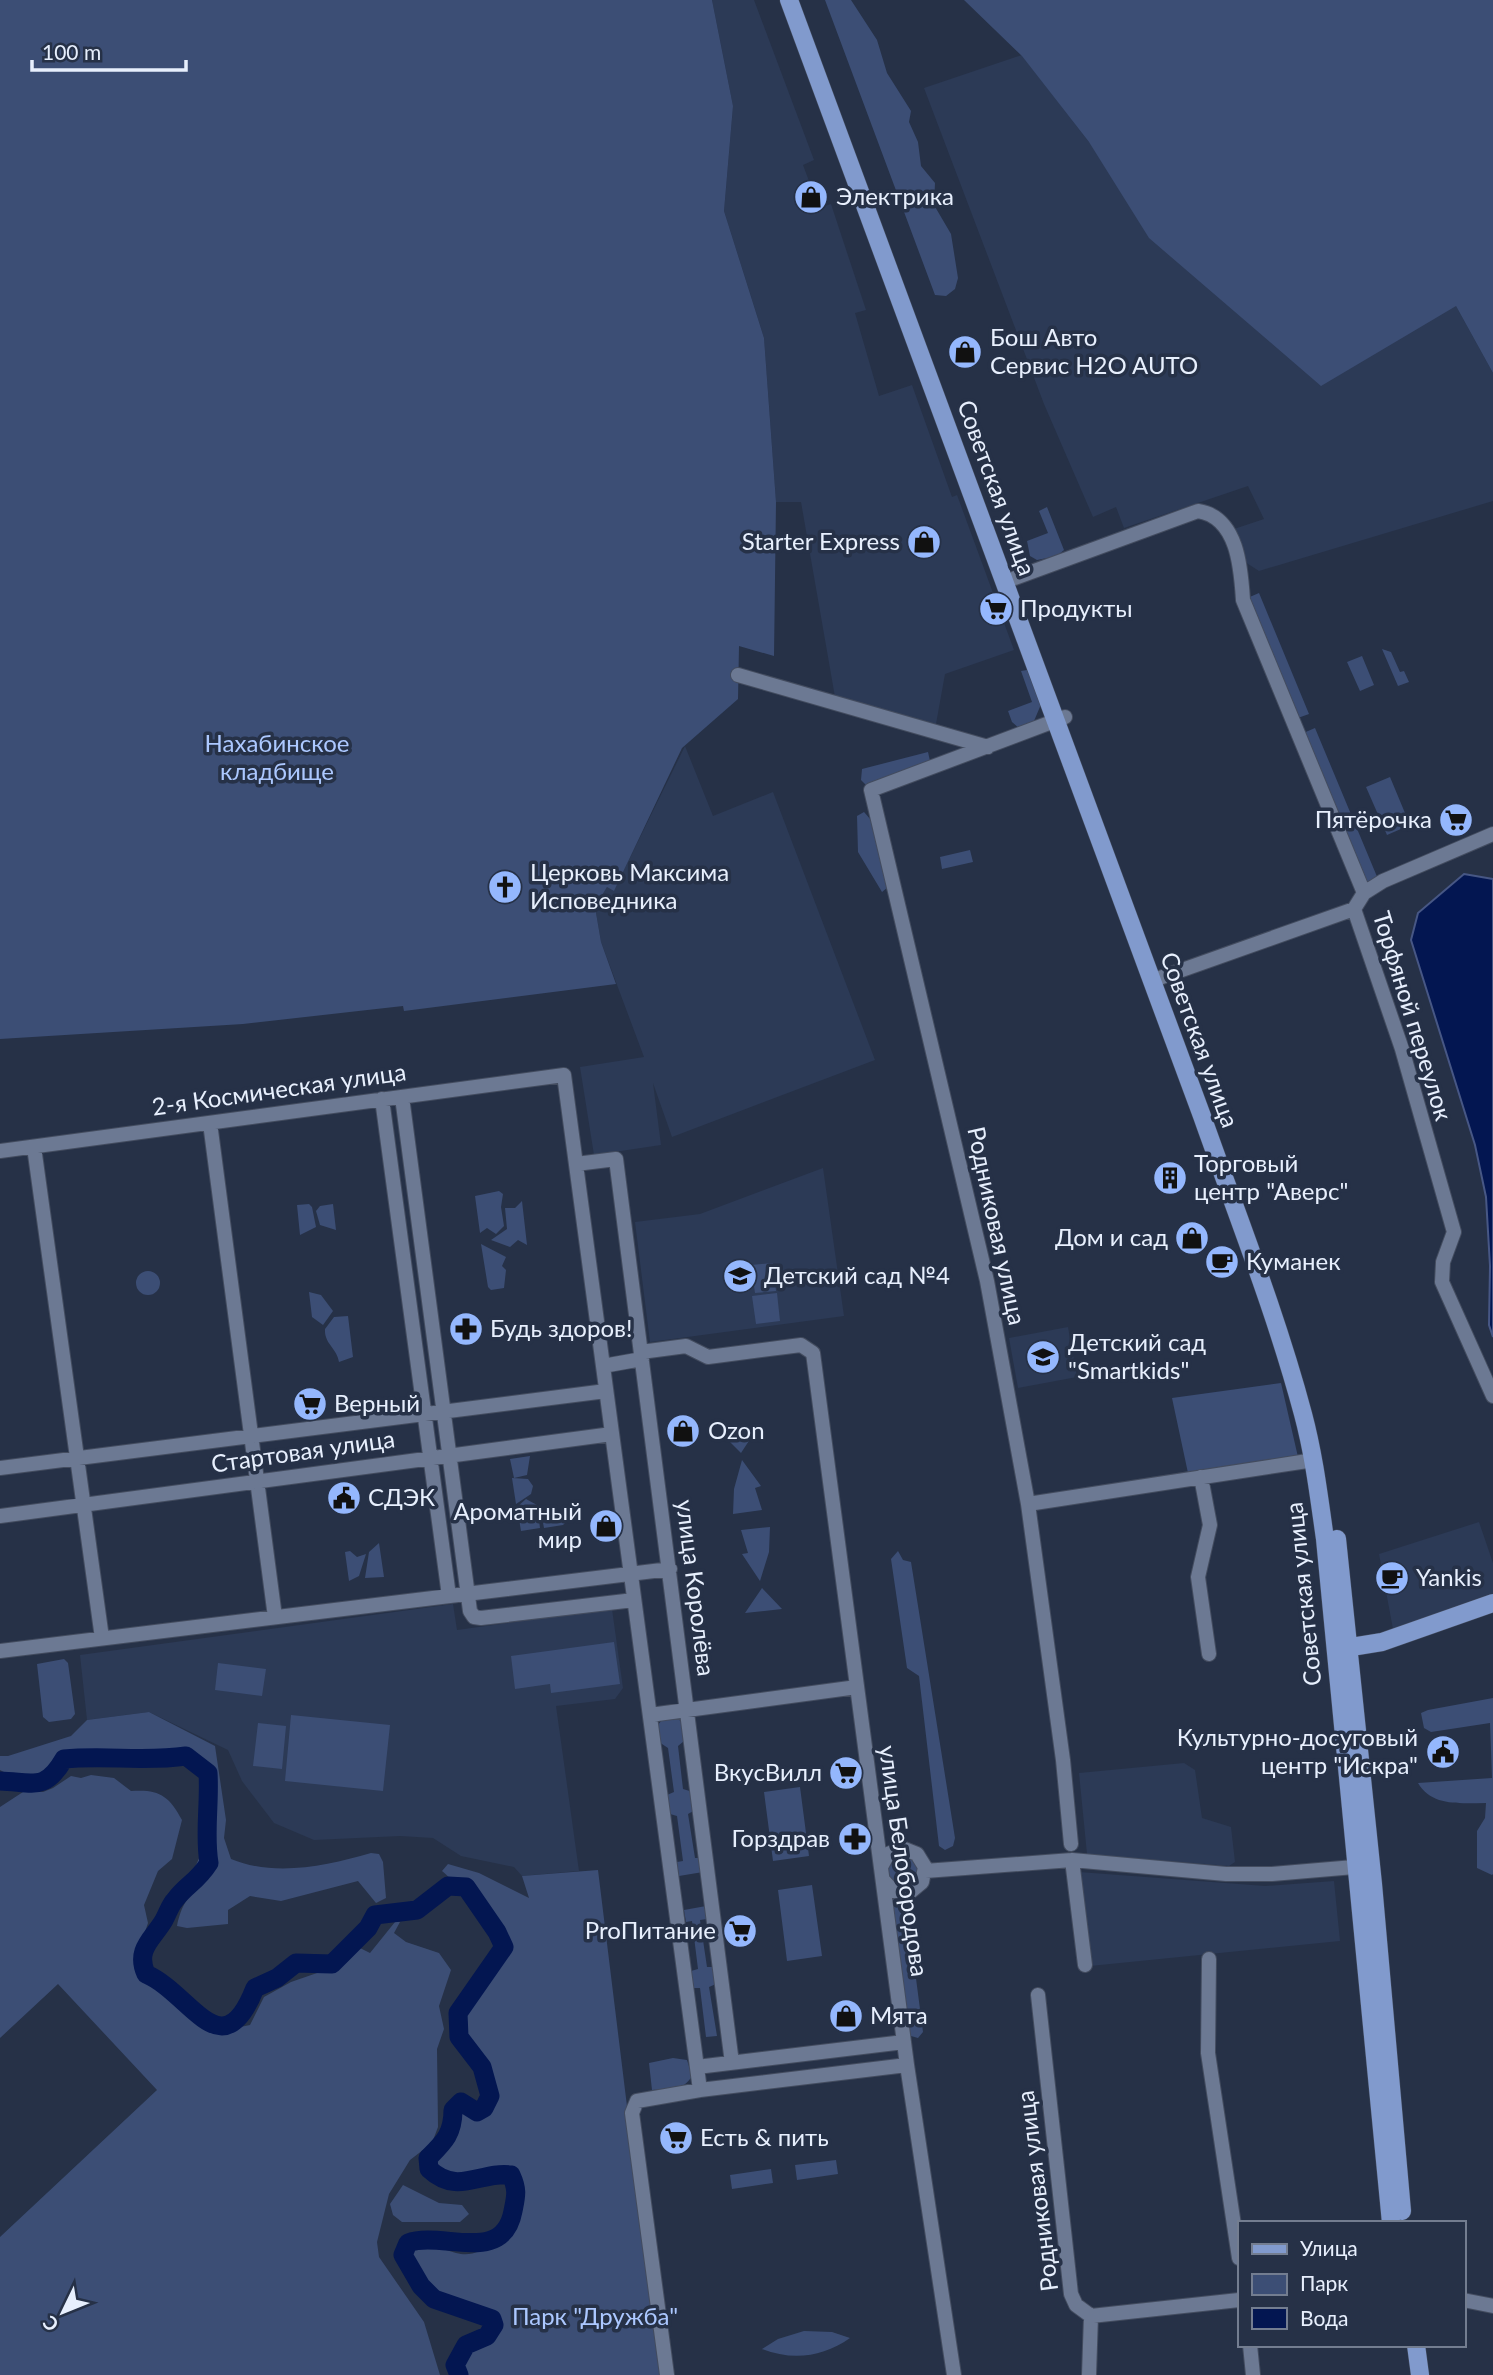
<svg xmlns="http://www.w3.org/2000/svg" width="1493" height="2375" font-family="Lato,sans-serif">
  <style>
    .built { fill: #2c3a56 }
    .green { fill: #3c4e75 }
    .water { fill: #031651; stroke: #475785; stroke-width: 2 }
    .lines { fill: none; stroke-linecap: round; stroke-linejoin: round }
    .river { stroke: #031651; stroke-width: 19 }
    .minor-casing { stroke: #434c5f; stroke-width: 16 }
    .major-casing { stroke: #434c5f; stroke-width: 19 }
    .minor { stroke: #6c7993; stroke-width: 14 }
    .major { stroke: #819acd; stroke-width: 18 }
    .labels { text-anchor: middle; stroke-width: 7; stroke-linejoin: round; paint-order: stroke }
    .poi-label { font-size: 24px; fill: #e7effd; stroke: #263147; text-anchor: start }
    .street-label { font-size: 24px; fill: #e7effd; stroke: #263147 }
    .park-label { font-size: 24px; fill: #acc8ff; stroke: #263147 }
  </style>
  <rect width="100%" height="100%" fill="#263147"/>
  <path class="built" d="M712,0H754L814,160L803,165L809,181L815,180L819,190L813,192L819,208L831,204L866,310L855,313L879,396L912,385L952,497L957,495L1014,650L945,674L936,724L835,697L801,502H776L764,338L724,211L733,106Z
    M1022,55L1089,142L1456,306L1493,373V501L1259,571L1245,562L1234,529L1264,519L1248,486L1124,528L1116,507L1093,517L1044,404L924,88Z
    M685,746L713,816L773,792L875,1060L672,1137L653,1083L661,1145L594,1155L580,1067L644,1057L601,942L595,907L607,887L614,890Z
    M823,1168L844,1316L650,1342L635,1222L700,1214Z
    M1068,1327L1077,1377L1018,1388L1009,1338Z
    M1479,1522L1493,1563V1593L1393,1629L1379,1554Z
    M453,1604L457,1630L612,1609L623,1688L615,1699L556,1706L579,1871L522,1876L514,1867L461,1856L433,1838L400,1836L314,1840L274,1823L242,1781L228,1750L149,1712L87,1720L80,1655Z
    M1184,1763L1195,1770L1202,1818L1231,1827L1235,1862L1229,1866L1087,1854L1079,1773Z
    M1079,1872L1265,1886L1334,1881L1340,1941L1090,1966Z"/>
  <path class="green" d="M0,0H712L733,106L724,211L764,338L776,502L774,656L739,646L738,699L682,748L614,891L607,887L595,907L601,942L616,984L404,1011L403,1006L243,1024L0,1039Z
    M825,0H851L877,40L887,73L911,111L909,122L918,142L921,166L935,183L934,205L951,234L958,278L955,289L946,296L935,295Z
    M964,0H1493V373L1456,306L1321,386L1149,238L1089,142L1022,56Z
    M1047,507L1064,550L1057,556L1037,560L1030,556L1027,541L1048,533L1039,511Z
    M1259,593L1309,714L1295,719L1245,599Z
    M1382,649L1391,652L1400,672L1404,671L1409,682L1398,686Z
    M1362,656L1374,685L1360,691L1347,662Z
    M1027,670L1042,702L1034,721L1019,728L1012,722L1008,711L1032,702L1021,671Z
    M1315,728L1378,879L1364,885L1301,734Z
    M928,752L930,761L866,785L861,780L862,769Z
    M1390,777L1410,825L1387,835L1366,787Z
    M864,812L871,820L888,887L882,892L858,852L857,816Z
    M970,850L973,862L942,869L940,857Z
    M499,1191L503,1194L501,1207L504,1226L496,1234L487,1228L480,1233L475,1196Z
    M522,1201L527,1245L518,1240L510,1247L491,1240L507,1229L505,1208H515Z
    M309,1204L312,1207L316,1227L300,1235L297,1205Z
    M333,1204L336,1230L320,1225L316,1211L320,1206Z
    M481,1244L506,1257L502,1266L506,1270L504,1288L491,1290L488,1287Z
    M773,1263L776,1291L755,1293L751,1265Z
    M136 1283a12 12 0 1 1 24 0a12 12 0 1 1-24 0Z
    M309,1292L321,1295L333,1311L323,1325L312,1317Z
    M777,1293L780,1321L756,1324L752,1296Z
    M348,1316L353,1357L339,1362C337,1348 324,1344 325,1329L334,1317Z
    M1281,1383L1298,1457L1188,1473L1172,1398Z
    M758,1427L741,1453L720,1432Z
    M530,1456L527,1475L514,1478L510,1459Z
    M742,1460L761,1486L755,1488L762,1510L733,1514L734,1489Z
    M512,1478L528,1479L533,1486L531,1494L516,1504Z
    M526,1499L537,1505L540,1528L521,1531L517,1507Z
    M543,1506L552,1513L567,1515V1521L563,1525L544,1528L540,1507Z
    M770,1527L769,1552L760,1581L742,1554L748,1553L741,1530Z
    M379,1543L384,1577L365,1578L369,1552Z
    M350,1551L357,1557L366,1554L359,1576L349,1581L345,1552Z
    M898,1551L903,1560L911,1562L955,1838L953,1846L945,1850L939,1846L919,1676L907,1668L891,1559Z
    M762,1588L782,1609L745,1613Z
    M614,1642L620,1684L551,1693L550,1684L515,1689L511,1656Z
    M64,1659L68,1663L75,1714L71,1719L49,1722L43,1717L37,1664Z
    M218,1663L266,1669L262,1696L215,1690Z
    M1493,1698V1874L1492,1875L1477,1868V1831L1485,1818L1486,1803C1461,1803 1432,1807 1418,1783L1492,1778L1490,1723L1431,1732L1424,1728L1421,1713L1428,1710Z
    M149,1712L215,1746L226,1820L224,1838L231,1859C275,1877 326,1866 371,1853L379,1854L383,1862L386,1898L376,1903L358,1881L281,1901L250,1896L228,1910V1924L187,1928L177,1926C181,1906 188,1895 204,1883L193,1871C210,1840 218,1792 196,1761L160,1755L126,1763L68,1754C38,1770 36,1790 0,1770V1756H8L71,1736L87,1720Z
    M291,1715L390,1725L383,1791L285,1781Z
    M677,1718L684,1724V1741L678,1746L683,1789L693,1792L695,1810L688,1814L695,1858H701L703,1872L679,1876L677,1862L683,1861L677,1816L670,1814L667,1795L674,1792L668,1748L659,1742L657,1726L662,1720Z
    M258,1723L286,1726L282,1769L253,1766Z
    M91,1775L114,1778L131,1791C158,1789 169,1795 182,1820L172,1859L158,1871L144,1905L148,1923L134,1964L139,1975L211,2033L250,2025L264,1997L291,1982L346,1963L360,1948L370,1953L395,1922H400L394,1933L406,1942L439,1953L451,1970L439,2006L444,2029L437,2049L438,2127L432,2143L410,2160L389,2194L377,2242L379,2257L424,2322L440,2375H0V2237L157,2090L58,1984L0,2038V1807L23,1792H43L53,1788L71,1776L81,1778Z
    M800,1787L809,1856L773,1861L764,1792Z
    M886 1871a16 16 0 1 1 32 0a16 16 0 1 1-32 0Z
    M448,1864L479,1873L529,1898L522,1876L598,1870L660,2375H462C462,2353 481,2342 496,2328L495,2316L474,2305L437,2296L409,2257L413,2245C429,2244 441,2249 456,2253C485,2261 503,2231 516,2212L511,2172L501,2167C474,2173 462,2187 434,2172L433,2160L458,2135L456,2122L460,2110L483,2112L492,2105C497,2066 464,2053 465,2025C465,2010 474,1998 482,1986C486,1979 503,1955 504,1949C510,1926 476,1909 463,1895C456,1887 451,1878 442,1871Z
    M812,1885L822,1956L787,1961L778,1890Z
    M891,1898L906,1902L923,2032L918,2038L911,2036L908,2031Z
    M706,1906L707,1919L700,1920L707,1967H714L716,1984L709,1987L717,2036L706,2037L700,1988H694L691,1971L698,1969L692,1921L686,1922L684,1910Z
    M673,2058L687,2060L692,2076C684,2091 667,2089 652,2090L649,2063Z
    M836,2160L838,2174L797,2180L795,2165Z
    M771,2169L773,2183L732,2189L730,2175Z
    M403,2185L439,2203L462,2205L469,2214L460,2222H402L393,2215L390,2204Z
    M804,2331L832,2332L850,2338C823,2357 793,2361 762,2349L778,2339Z"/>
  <path class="water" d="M1464,874L1493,879V1337L1489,1325L1490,1266L1486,1197L1475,1145L1411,940L1418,913Z"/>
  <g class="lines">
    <path class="river" d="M0,1781C33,1782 45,1792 64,1759C105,1755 145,1762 186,1756L208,1773C210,1803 204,1834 209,1863C197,1882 186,1885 175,1900C170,1905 168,1913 164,1920C153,1939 135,1949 146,1974C191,1993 222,2072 255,1988L277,1978L296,1963L332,1964L368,1928L375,1915L417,1910L448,1886L466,1887L497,1932L504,1947L458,2013L459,2037L482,2067L490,2096L484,2108L477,2112L461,2102L453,2110C453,2134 444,2142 428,2158L429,2169C458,2196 480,2171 511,2175C518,2190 516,2196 513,2211C503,2266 441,2230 408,2243L403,2255L421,2286L434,2299L492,2319L494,2325L487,2336L466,2345L455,2365L459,2375"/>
    <g class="minor-casing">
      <path id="minor" d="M1015,578L1198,511C1238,517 1241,569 1243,600L1364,893L1354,909L1402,1049L1454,1232L1443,1262L1442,1282L1493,1396
        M738,675L988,747
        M1065,717L871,790L987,1281L1028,1504L1063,1760L1071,1844
        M1364,893L1383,881L1493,834
        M1151,981L1354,909
        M402,1097L470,1611L474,1617L481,1618L634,1600
        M382,1099L449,1596
        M210,1123L275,1617
        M34,1147L102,1638
        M0,1151L564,1075L700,2090
        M576,1164L616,1159L732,2063
        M641,1352L686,1346L708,1357L801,1345L813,1353L907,2065L954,2375
        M603,1366L642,1359
        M0,1468L606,1391
        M1201,1477L1210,1525L1198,1577L1209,1654
        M1028,1504L1314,1460
        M0,1516L612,1434
        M0,1651L670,1569
        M650,1715L857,1687
        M1072,1860L1085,1965
        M881,1867L888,1854L902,1848L917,1854L925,1867L922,1882L910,1892L893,1891L883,1880
        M925,1871L1072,1860L1226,1874H1272L1366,1866
        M1209,1959L1208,2053L1239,2258
        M1038,1995L1071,2294L1076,2305L1091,2316L1089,2375
        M697,2067L904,2042
        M1463,2300L1493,2306
        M1091,2316L1239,2300
        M1250,2345L1253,2375
        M667,2375L632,2113L637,2101L700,2090L907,2065"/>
    </g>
    <g class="major-casing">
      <path id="major" d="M789,0L1202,1116C1237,1215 1276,1313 1303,1414C1314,1455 1319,1497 1325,1539L1391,2223
        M1337,1539L1373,1884L1402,2211
        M1339,1649L1382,1642L1493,1603
        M1416,2345L1420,2375"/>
    </g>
    <use href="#minor" class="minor"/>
    <use href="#major" class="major"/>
  </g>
  <defs>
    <g id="shop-disc" transform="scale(1.75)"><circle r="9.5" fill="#94b7fd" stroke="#263147"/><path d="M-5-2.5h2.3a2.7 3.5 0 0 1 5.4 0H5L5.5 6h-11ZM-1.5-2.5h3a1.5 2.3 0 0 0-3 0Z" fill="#111"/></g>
    <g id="supermarket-disc" transform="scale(1.75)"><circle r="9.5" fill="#94b7fd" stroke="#263147"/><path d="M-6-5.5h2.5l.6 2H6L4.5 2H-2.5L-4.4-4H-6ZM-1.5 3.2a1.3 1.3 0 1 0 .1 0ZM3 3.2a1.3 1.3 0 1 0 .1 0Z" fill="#111"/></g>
    <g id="church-disc" transform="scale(1.75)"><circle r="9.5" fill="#94b7fd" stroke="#263147"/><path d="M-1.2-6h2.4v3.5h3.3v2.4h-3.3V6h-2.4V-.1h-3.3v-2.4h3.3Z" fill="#111"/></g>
    <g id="building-disc" transform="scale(1.75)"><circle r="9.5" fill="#94b7fd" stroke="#263147"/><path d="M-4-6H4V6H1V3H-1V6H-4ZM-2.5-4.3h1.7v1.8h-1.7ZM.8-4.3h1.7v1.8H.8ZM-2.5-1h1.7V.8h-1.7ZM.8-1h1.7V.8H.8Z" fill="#111"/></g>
    <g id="cafe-disc" transform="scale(1.75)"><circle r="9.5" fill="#94b7fd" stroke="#263147"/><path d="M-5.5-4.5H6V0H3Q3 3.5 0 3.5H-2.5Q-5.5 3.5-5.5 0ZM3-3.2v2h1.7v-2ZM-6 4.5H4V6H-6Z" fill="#111"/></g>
    <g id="school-disc" transform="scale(1.75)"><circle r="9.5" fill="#94b7fd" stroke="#263147"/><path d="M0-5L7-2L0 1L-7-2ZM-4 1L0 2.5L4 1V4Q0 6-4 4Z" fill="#111"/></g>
    <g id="pharmacy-disc" transform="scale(1.75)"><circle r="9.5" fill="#94b7fd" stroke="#263147"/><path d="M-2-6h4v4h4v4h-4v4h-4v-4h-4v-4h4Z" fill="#111"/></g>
    <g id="civic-disc" transform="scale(1.75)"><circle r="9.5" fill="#94b7fd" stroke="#263147"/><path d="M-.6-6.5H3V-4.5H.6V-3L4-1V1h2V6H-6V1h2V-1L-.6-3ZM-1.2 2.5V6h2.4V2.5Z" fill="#111"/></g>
  </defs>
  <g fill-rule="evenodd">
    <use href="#shop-disc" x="811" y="197"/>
    <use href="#shop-disc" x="965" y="352"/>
    <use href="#shop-disc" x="924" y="542"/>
    <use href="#supermarket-disc" x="996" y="609"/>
    <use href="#supermarket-disc" x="1456" y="820"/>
    <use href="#church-disc" x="505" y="887"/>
    <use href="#building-disc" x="1170" y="1178"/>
    <use href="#shop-disc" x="1192" y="1238"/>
    <use href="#cafe-disc" x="1222" y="1262"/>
    <use href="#school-disc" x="740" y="1276"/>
    <use href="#pharmacy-disc" x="466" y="1329"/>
    <use href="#school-disc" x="1043" y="1357"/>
    <use href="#supermarket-disc" x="310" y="1404"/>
    <use href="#shop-disc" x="683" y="1431"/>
    <use href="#civic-disc" x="344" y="1498"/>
    <use href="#shop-disc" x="606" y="1526"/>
    <use href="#cafe-disc" x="1392" y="1578"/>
    <use href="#civic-disc" x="1443" y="1752"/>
    <use href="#supermarket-disc" x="846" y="1773"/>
    <use href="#pharmacy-disc" x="855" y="1839"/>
    <use href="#supermarket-disc" x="740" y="1931"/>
    <use href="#shop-disc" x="846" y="2016"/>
    <use href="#supermarket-disc" x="676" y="2138"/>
  </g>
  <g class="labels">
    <g class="poi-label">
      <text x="836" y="205">Электрика</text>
      <text x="990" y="346">Бош Авто<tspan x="990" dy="28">Сервис H2O AUTO</tspan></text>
      <text x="900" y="550" text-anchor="end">Starter Express</text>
      <text x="1020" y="617">Продукты</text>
      <text x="1432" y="828" text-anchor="end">Пятёрочка</text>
      <text x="530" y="881">Церковь Максима<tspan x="530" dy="28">Исповедника</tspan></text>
      <text x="1194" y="1172">Торговый<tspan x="1194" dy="28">центр "Аверс"</tspan></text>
      <text x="1168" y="1246" text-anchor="end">Дом и сад</text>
      <text x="1246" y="1270">Куманек</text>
      <text x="764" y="1284">Детский сад №4</text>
      <text x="490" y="1337">Будь здоров!</text>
      <text x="1068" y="1351">Детский сад<tspan x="1068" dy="28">"Smartkids"</tspan></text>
      <text x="334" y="1412">Верный</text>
      <text x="708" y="1439">Ozon</text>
      <text x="368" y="1506">СДЭК</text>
      <text x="582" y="1520" text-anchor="end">Ароматный<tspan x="582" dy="28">мир</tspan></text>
      <text x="1416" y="1586">Yankis</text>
      <text x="1418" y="1746" text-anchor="end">Культурно-досуговый<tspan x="1418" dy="28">центр "Искра"</tspan></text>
      <text x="822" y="1781" text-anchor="end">ВкусВилл</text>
      <text x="830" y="1847" text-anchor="end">Горздрав</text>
      <text x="716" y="1939" text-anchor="end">ProПитание</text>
      <text x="870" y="2024">Мята</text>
      <text x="700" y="2146">Есть &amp; пить</text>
    </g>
    <g class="street-label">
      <text transform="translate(996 488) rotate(70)" y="8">Советская улица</text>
      <text transform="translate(1412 1016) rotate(73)" y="8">Торфяной переулок</text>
      <text transform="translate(1199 1040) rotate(70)" y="8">Советская улица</text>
      <text transform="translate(279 1090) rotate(-8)" y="8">2-я Космическая улица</text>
      <text transform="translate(996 1226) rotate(78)" y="8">Родниковая улица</text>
      <text transform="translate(303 1452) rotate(-8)" y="8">Стартовая улица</text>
      <text transform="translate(695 1588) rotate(83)" y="8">улица Королёва</text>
      <text transform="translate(1304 1594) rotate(-96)" y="8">Советская улица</text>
      <text transform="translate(903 1861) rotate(82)" y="8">улица Белобородова</text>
      <text transform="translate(1038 2191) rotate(-97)" y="8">Родниковая улица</text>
    </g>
    <g class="park-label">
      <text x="277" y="752">Нахабинское<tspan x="277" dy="28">кладбище</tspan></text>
      <text x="595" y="2325">Парк "Дружба"</text>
    </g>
  </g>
  <rect x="1238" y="2221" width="228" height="126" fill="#263147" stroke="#737d90" stroke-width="2"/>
  <rect x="1252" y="2244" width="35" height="10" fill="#819acd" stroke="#737d90" stroke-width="2"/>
  <text x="1300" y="2256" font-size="21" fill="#e7effd">Улица</text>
  <rect x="1252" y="2274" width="35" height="21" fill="#3c4e75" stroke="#737d90" stroke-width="2"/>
  <text x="1300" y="2291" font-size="21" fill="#e7effd">Парк</text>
  <rect x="1252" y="2308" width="35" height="21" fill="#031651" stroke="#737d90" stroke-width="2"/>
  <text x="1300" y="2326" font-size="21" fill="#e7effd">Вода</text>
  <g transform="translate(63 2312) rotate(227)" stroke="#263147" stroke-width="5" paint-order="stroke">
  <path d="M0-5L12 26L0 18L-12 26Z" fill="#e7effd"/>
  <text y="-10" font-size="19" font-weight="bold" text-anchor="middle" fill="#e7effd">С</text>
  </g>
  <path d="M32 60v10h154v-10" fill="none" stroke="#e7effd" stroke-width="3.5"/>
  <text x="42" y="60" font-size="21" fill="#e7effd" stroke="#263147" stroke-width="5" paint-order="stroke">100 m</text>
</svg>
